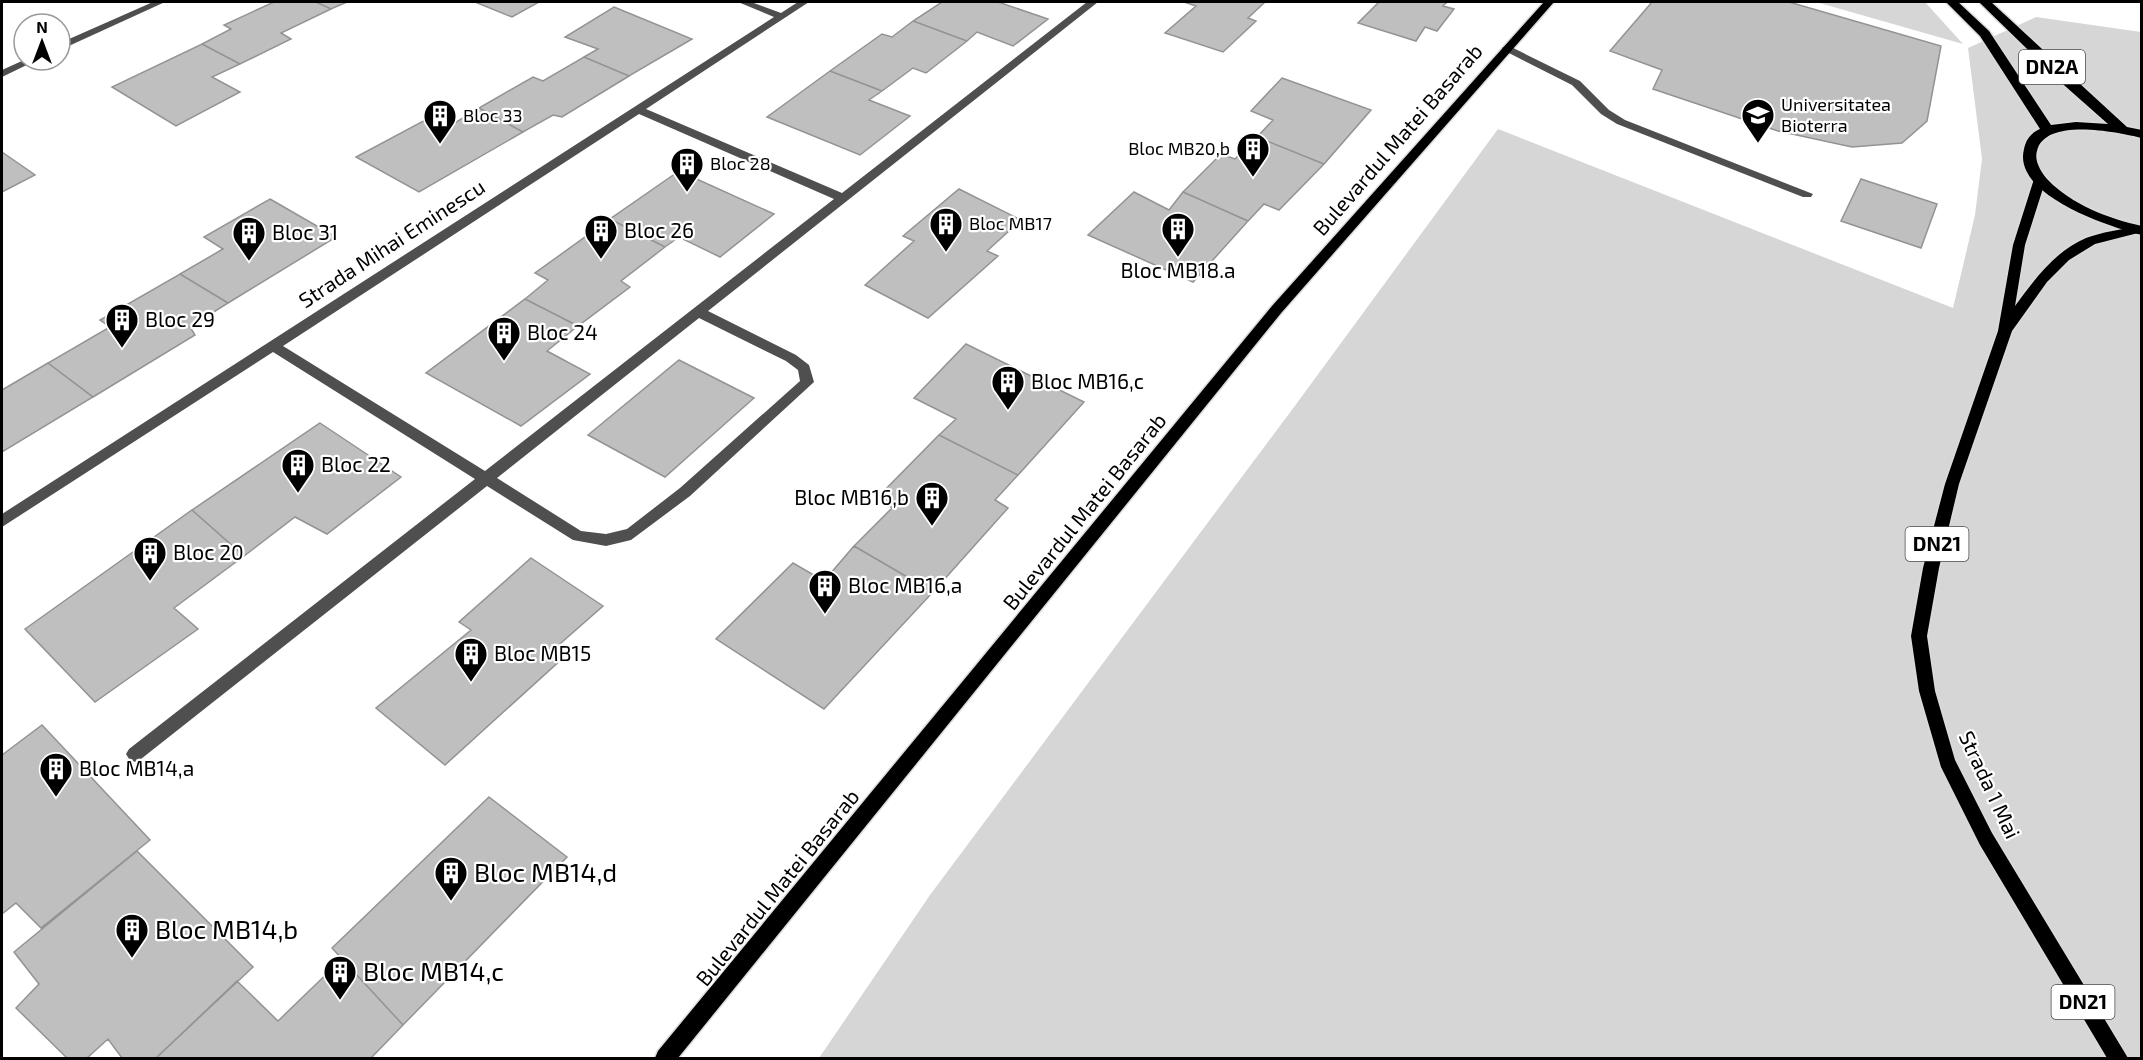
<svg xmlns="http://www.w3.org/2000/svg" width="2143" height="1060" font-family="'Exo 2',sans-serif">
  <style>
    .green { fill: #d6d6d6 }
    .building { fill: #bfbfbf; stroke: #939393; stroke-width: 1.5 }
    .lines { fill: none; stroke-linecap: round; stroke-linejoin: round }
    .major-casing { stroke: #dbdbdb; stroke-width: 3 }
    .highway-casing { stroke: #dbdbdb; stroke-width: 3 }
    .minor { fill: #4f4f4f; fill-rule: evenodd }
    .major { fill: #000; fill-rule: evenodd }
    .highway { fill: #000; fill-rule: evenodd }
    .labels { text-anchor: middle; stroke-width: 4.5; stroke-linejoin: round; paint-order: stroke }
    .far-poi-label { font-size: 18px; fill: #000; stroke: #fff; text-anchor: start }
    .shield { fill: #fff; stroke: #4c4c4c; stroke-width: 1.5 }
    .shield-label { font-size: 20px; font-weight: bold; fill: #000 }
    .street-label { font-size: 21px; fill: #000; stroke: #fff }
    .poi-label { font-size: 21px; fill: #000; stroke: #fff; text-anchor: start }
    .near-poi-label { font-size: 26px; fill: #000; stroke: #fff; text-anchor: start }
  </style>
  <rect width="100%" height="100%" fill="#fff"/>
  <path class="green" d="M1816,2H1925L1963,44Z
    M2036,17L2141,32V1058H819L930,895L1297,403L1498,129L1953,308L1975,215L1982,159L1968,48Z"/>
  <path class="building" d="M274,2H316L331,9L281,33L291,39L240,64L202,44L231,29L224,25Z
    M316,2H347L331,9Z
    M475,2H539L512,17Z
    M942,2H998L1048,19L1013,46L977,32L967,41L913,21Z
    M1184,2H1265L1248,18L1256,21L1223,52L1165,33L1196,6Z
    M1379,2H1447L1443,6L1454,9L1437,31L1425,27L1416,41L1358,23Z
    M1652,2H1789L1941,46L1927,121L1902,143L1852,147L1778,131L1653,89L1662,70L1610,51Z
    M614,7L692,39L629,76L584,57L598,49L565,37Z
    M913,21L967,41L926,73L913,68L882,91L830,71L882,34L892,37Z
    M202,44L240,64L212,77L240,92L176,126L112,87Z
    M584,57L629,76L562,117L553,115L523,132L479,108L533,77L543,81Z
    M830,71L882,91L869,100L910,116L860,155L767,117Z
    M1282,78L1371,110L1324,164L1257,137L1273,120L1251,111Z
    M479,108L523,132L419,192L356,157L427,119L445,129Z
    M1257,137L1324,164L1279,210L1264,204L1248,221L1183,192L1221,154L1235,159Z
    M2,152L35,175L2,192Z
    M679,171L774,214L720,257L679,237L665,247L610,219Z
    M1861,179L1937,204L1921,248L1841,221Z
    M959,189L1021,220L987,251L998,256L928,318L865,285L914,241L903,236Z
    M1134,192L1169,210L1183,192L1248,221L1193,282L1088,235Z
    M270,199L336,237L228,303L180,274L223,249L204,237Z
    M610,219L665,247L621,281L630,287L578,326L525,299L548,280L535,273Z
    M180,274L228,303L190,327L195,335L93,397L48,363L110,327L100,320Z
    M525,299L578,326L547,351L590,374L521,426L426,373Z
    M966,344L1084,402L1018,475L939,435L956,419L914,398Z
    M679,360L754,398L665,477L588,435Z
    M48,363L93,397L2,452V390Z
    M320,423L401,477L327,534L295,517L244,556L192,510Z
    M939,435L1018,475L995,500L1008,508L933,592L854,546L892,508L878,497Z
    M192,510L244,556L174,608L198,629L95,702L25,629Z
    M854,546L933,592L824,709L716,639L793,563L824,581Z
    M531,558L603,606L553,650L563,658L445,765L376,708L471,630L459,622Z
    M42,725L150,840L41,928L16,903L2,914V755Z
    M489,797L567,857L403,1025L332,948Z
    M137,851L253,967L156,1058H122L108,1039L87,1058H67L16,1008L39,984L14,952Z
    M342,959L403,1025L371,1058H156L237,981L278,1021Z"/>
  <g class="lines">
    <g class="major-casing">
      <path id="major" d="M1544,2H1554L1282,312L678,1058H655L658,1051L1272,306Z
        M2040,175L2046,179L2025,245L2015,306C2034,280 2055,251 2086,238C2102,232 2120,230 2137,226L2141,227L2142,232L2095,244L2069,260L2047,282L2012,331L1959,484L1939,568L1927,636L1935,691L1955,760L1992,833L2128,1058H2107L1980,845L1941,767L1919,691L1911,636L1923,568L1945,484L1998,331L2013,245L2034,179Z"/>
    </g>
    <g class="highway-casing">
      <path id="highway" d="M1946,2H1958L1989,31L2051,125L2076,122L2108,124L2065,86L1979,2H1991L2127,127L2142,130V138C2117,132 2045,117 2037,151C2034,161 2041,172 2048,180C2071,204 2109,219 2142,226V235C2109,227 2012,195 2024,149C2026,139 2031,133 2040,129L1980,36Z"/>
    </g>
    <path class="minor" d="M153,2H165L60,50V43Z
      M738,2H751L781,13L798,2H809L646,109L842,193L1087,2H1098L708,311L796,355L809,365L814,382L690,496L631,540L606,546L573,540L487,486L141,759L135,762L129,759L126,754L129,749L475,479L273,352L2,527V514L774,17ZM639,114L834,199L485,471L283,346ZM699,318L786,361L798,370L800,381L680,488L627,529L606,534L581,531L497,478Z
      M1507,45L1580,81L1609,110L1625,120L1813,194L1811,197H1803L1617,124L1601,114L1572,85L1503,50L1502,48Z
      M24,60H37L2,77V70Z"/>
    <use href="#major" class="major"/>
    <use href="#highway" class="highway"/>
  </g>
  <defs>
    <g id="university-pin" transform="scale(1.725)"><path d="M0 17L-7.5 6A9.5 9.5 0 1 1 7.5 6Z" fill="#000" stroke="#fff"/><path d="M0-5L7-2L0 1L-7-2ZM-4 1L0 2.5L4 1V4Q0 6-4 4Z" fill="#fff"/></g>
    <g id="building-pin" transform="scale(1.725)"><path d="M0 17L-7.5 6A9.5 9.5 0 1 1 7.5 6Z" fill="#000" stroke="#fff"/><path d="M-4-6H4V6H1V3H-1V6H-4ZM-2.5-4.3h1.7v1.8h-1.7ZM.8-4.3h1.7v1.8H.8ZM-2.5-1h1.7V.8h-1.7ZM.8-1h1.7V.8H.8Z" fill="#fff"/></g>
  </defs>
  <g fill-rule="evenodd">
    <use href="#university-pin" x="1758" y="115"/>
    <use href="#building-pin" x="440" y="116"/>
    <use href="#building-pin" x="1253" y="149"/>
    <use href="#building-pin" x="687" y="164"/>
    <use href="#building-pin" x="946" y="224"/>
    <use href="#building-pin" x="1178" y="229"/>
    <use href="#building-pin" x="601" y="231"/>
    <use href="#building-pin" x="249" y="233"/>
    <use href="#building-pin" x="122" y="320"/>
    <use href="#building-pin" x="504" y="333"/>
    <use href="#building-pin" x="1008" y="382"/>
    <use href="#building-pin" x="298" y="465"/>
    <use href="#building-pin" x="932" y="498"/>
    <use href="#building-pin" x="150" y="553"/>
    <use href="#building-pin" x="825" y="586"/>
    <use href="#building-pin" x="471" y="654"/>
    <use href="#building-pin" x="56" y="769"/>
    <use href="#building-pin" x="451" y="873"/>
    <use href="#building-pin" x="132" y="930"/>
    <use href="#building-pin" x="340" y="972"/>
  </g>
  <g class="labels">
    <g class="far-poi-label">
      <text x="1781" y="111">Universitatea<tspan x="1781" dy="21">Bioterra</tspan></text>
      <text x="463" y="122">Bloc 33</text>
      <text x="1230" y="155" text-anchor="end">Bloc MB20,b</text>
      <text x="710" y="170">Bloc 28</text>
      <text x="969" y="230">Bloc MB17</text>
    </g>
    <g class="shield">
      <rect x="2019" y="50" width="66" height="34" rx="4.5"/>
      <rect x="1905.5" y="527" width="63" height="34" rx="4.5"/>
      <rect x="2051.5" y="985" width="63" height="34" rx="4.5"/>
    </g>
    <g class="shield-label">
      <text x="2052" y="74">DN2A</text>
      <text x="1937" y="551">DN21</text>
      <text x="2083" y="1009">DN21</text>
    </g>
    <g class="street-label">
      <text transform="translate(1398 140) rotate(-49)" y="7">Bulevardul Matei Basarab</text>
      <text transform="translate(392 244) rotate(-33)" y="7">Strada Mihai Eminescu</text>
      <text transform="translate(1085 512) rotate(-51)" y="7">Bulevardul Matei Basarab</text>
      <text transform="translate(1989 785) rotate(65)" y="7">Strada 1 Mai</text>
      <text transform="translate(778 888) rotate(-51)" y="7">Bulevardul Matei Basarab</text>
    </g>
    <g class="poi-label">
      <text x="624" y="238">Bloc 26</text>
      <text x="272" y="240">Bloc 31</text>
      <text x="1178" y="278" text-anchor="middle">Bloc MB18.a</text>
      <text x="145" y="327">Bloc 29</text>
      <text x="527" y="340">Bloc 24</text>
      <text x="1031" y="389">Bloc MB16,c</text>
      <text x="321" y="472">Bloc 22</text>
      <text x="909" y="505" text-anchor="end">Bloc MB16,b</text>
      <text x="173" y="560">Bloc 20</text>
      <text x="848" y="593">Bloc MB16,a</text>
      <text x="494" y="661">Bloc MB15</text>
      <text x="79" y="776">Bloc MB14,a</text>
    </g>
    <g class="near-poi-label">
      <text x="474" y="882">Bloc MB14,d</text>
      <text x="155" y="939">Bloc MB14,b</text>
      <text x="363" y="981">Bloc MB14,c</text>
    </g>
  </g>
  <rect width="2143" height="1060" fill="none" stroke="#000000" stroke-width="6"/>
  <g transform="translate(42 42)"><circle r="28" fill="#ffffff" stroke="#999999" stroke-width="1.5"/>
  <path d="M0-4.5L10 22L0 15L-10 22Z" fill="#000000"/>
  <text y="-9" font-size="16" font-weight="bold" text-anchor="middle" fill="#000000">N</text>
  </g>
</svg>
